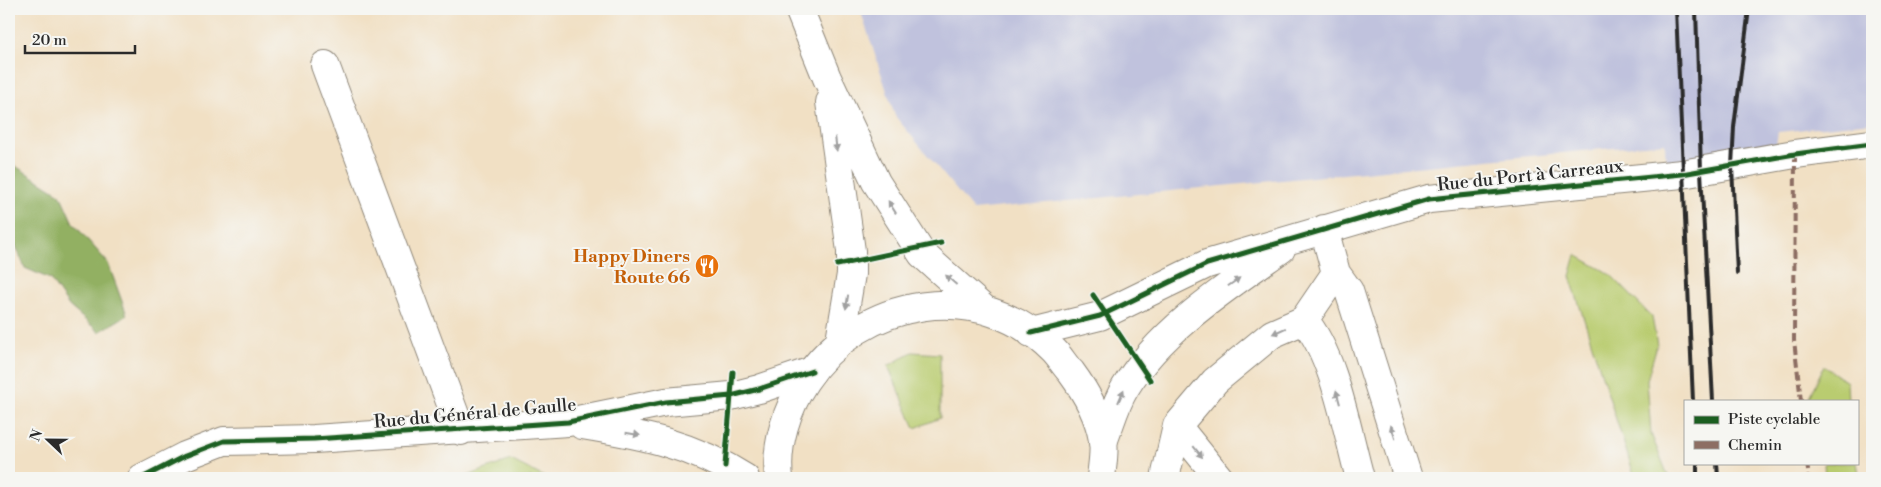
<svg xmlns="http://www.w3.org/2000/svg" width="1881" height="487" font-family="'Libre Bodoni',serif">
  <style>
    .industrial { fill: #c0c2dd }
    .green { fill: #b9cc6f; stroke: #727c4d }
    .forest { fill: #92b062; stroke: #5e6e46 }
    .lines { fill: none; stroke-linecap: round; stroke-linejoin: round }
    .minor-casing { stroke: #8e8678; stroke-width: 30 }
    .major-casing { stroke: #8e8678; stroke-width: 30 }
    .minor { stroke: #fff; stroke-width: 28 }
    .major { stroke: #fff; stroke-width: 28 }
    .rail { stroke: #2b2b2b; stroke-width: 4 }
    .quiet { stroke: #8d6e63; stroke-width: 4; stroke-dasharray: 8 4; stroke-linecap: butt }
    .cycleway-casing { stroke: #f6f6f2; stroke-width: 8 }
    .cycleway { stroke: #1b5e20; stroke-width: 5 }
    .oneway { fill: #a0a0a0 }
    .labels { text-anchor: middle; stroke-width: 4; stroke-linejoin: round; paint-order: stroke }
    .street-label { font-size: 18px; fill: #2b2b2b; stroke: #f6f6f2 }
    .food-label { font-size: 18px; font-weight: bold; fill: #c56008; stroke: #f6f6f2; text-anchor: end }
  </style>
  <rect width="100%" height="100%" fill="#f6f6f2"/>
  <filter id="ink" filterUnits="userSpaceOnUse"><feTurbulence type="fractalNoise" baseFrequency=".02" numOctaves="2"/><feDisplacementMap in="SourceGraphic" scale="10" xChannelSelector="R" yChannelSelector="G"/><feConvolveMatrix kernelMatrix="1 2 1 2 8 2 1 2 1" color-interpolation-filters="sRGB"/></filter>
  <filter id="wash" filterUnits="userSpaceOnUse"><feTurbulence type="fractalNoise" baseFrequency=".0096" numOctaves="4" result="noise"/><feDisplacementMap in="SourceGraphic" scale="20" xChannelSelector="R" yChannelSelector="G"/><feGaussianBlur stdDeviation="1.12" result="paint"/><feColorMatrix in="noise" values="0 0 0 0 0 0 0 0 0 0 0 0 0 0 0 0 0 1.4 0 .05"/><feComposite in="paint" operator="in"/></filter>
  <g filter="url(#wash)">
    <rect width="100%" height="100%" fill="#f1e0c4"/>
    <path class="industrial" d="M860,9H1872V122L1778,132L1774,158L1666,175L1665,143L973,210L895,116Z"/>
    <path class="green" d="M1576,255L1610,274L1652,317L1657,345L1647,380L1651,434L1669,478H1635L1570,276Z
      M912,352L940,354V418L915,428L888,366Z
      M1824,366L1847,382L1848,401H1810L1809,397Z
      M511,460L546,478H462Z
      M1824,463H1857L1860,478H1825Z"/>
    <path class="forest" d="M9,162L60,194L73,223L108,263L127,315L99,332L69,306L50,279L25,268L9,229Z"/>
  </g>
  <g filter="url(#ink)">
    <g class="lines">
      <g class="minor-casing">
        <path id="minor" d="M325,65L461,431
          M1324,229L1336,273L1349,291L1408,478
          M1304,320C1335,356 1347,432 1360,478
          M1031,333L1100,316L1207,264L1429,199L1682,174L1795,154L1872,144
          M582,425C643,435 691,444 745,478
          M1177,426L1219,478
          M1103,442C1110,425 1115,404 1125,388C1160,330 1227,287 1281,249
          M142,478L185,456L224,441L314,439L568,422L666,402L731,396L759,389L812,371
          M1165,478L1177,426L1215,381L1272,334L1304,320L1336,273"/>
      </g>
      <g class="major-casing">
        <path id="major" d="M799,9L827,78L876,182L922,254L985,310
          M830,102L851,251V274L840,340
          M779,478C775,445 787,408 805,381C860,297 981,276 1054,351C1060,357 1065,366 1071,372C1085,391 1099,416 1103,440C1105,452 1102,466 1101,478"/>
      </g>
      <use href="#minor" class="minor"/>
      <use href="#major" class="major"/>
      <path class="rail" d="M1676,9L1693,401
        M1696,9L1701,171L1713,401
        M1737,273L1732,166L1734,127L1749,9
        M1697,463V478
        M1717,463L1718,478"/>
      <path class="quiet" d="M1795,154L1794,340L1801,401
        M1807,463L1809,478"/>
      <g class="cycleway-casing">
        <path id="cycleway" d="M837,265L941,243
          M1093,295L1150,380
          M1031,333L1100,316L1207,264L1429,199L1682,174L1795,154L1872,144
          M725,466L733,372
          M142,478L185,456L224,441L314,439L568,422L666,402L731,396L759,389L812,371"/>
      </g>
      <use href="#cycleway" class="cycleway"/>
    </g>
    <defs><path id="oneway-solid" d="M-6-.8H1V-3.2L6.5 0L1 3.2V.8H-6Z" transform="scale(1.25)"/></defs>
    <g class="oneway">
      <use href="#oneway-solid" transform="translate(836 144) rotate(83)"/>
      <use href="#oneway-solid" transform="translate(892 207) rotate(-122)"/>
      <use href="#oneway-solid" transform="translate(951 280) rotate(-138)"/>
      <use href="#oneway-solid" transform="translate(1234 282) rotate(-35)"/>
      <use href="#oneway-solid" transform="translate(847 302) rotate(99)"/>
      <use href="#oneway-solid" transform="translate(1279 331) rotate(156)"/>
      <use href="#oneway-solid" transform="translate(1121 396) rotate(-67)"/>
      <use href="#oneway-solid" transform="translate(1338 397) rotate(-105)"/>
      <use href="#oneway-solid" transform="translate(1393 432) rotate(-108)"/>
      <use href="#oneway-solid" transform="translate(633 434) rotate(10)"/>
      <use href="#oneway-solid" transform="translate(1198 452) rotate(51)"/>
    </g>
  </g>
  <defs>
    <g id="restaurant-disc" transform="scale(1.25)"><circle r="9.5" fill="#e8710a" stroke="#f6f6f2"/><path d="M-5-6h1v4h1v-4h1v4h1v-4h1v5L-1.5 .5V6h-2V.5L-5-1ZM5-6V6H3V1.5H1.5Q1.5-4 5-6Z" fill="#fff"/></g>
  </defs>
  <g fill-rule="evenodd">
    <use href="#restaurant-disc" x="707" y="266"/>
  </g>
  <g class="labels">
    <g class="street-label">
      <text transform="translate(1530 175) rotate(-6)" y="6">Rue du Port à Carreaux</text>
      <text transform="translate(475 413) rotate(-5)" y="6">Rue du Général de Gaulle</text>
    </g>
    <g class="food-label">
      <text x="690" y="262">Happy Diners<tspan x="690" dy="21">Route 66</tspan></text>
    </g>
  </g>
  <rect width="1881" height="487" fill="none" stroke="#f6f6f2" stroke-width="30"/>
  <rect x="1684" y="400" width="175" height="65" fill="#f6f6f2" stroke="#a5a5a2"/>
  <rect x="1694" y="416" width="25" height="8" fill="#1b5e20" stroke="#a5a5a2"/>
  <text x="1728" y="424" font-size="15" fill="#2b2b2b">Piste cyclable</text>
  <rect x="1694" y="441" width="25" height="8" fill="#8d6e63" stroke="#a5a5a2"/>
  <text x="1728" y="450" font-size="15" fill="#2b2b2b">Chemin</text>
  <g transform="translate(48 440) rotate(292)" stroke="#f6f6f2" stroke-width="4" paint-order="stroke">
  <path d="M0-4L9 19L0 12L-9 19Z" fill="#2b2b2b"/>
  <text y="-8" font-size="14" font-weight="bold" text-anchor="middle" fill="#2b2b2b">N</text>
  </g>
  <path d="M25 45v8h110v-8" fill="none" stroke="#2b2b2b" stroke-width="2.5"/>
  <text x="32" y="45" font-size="15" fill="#2b2b2b" stroke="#f6f6f2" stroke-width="4" paint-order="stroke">20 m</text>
</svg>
